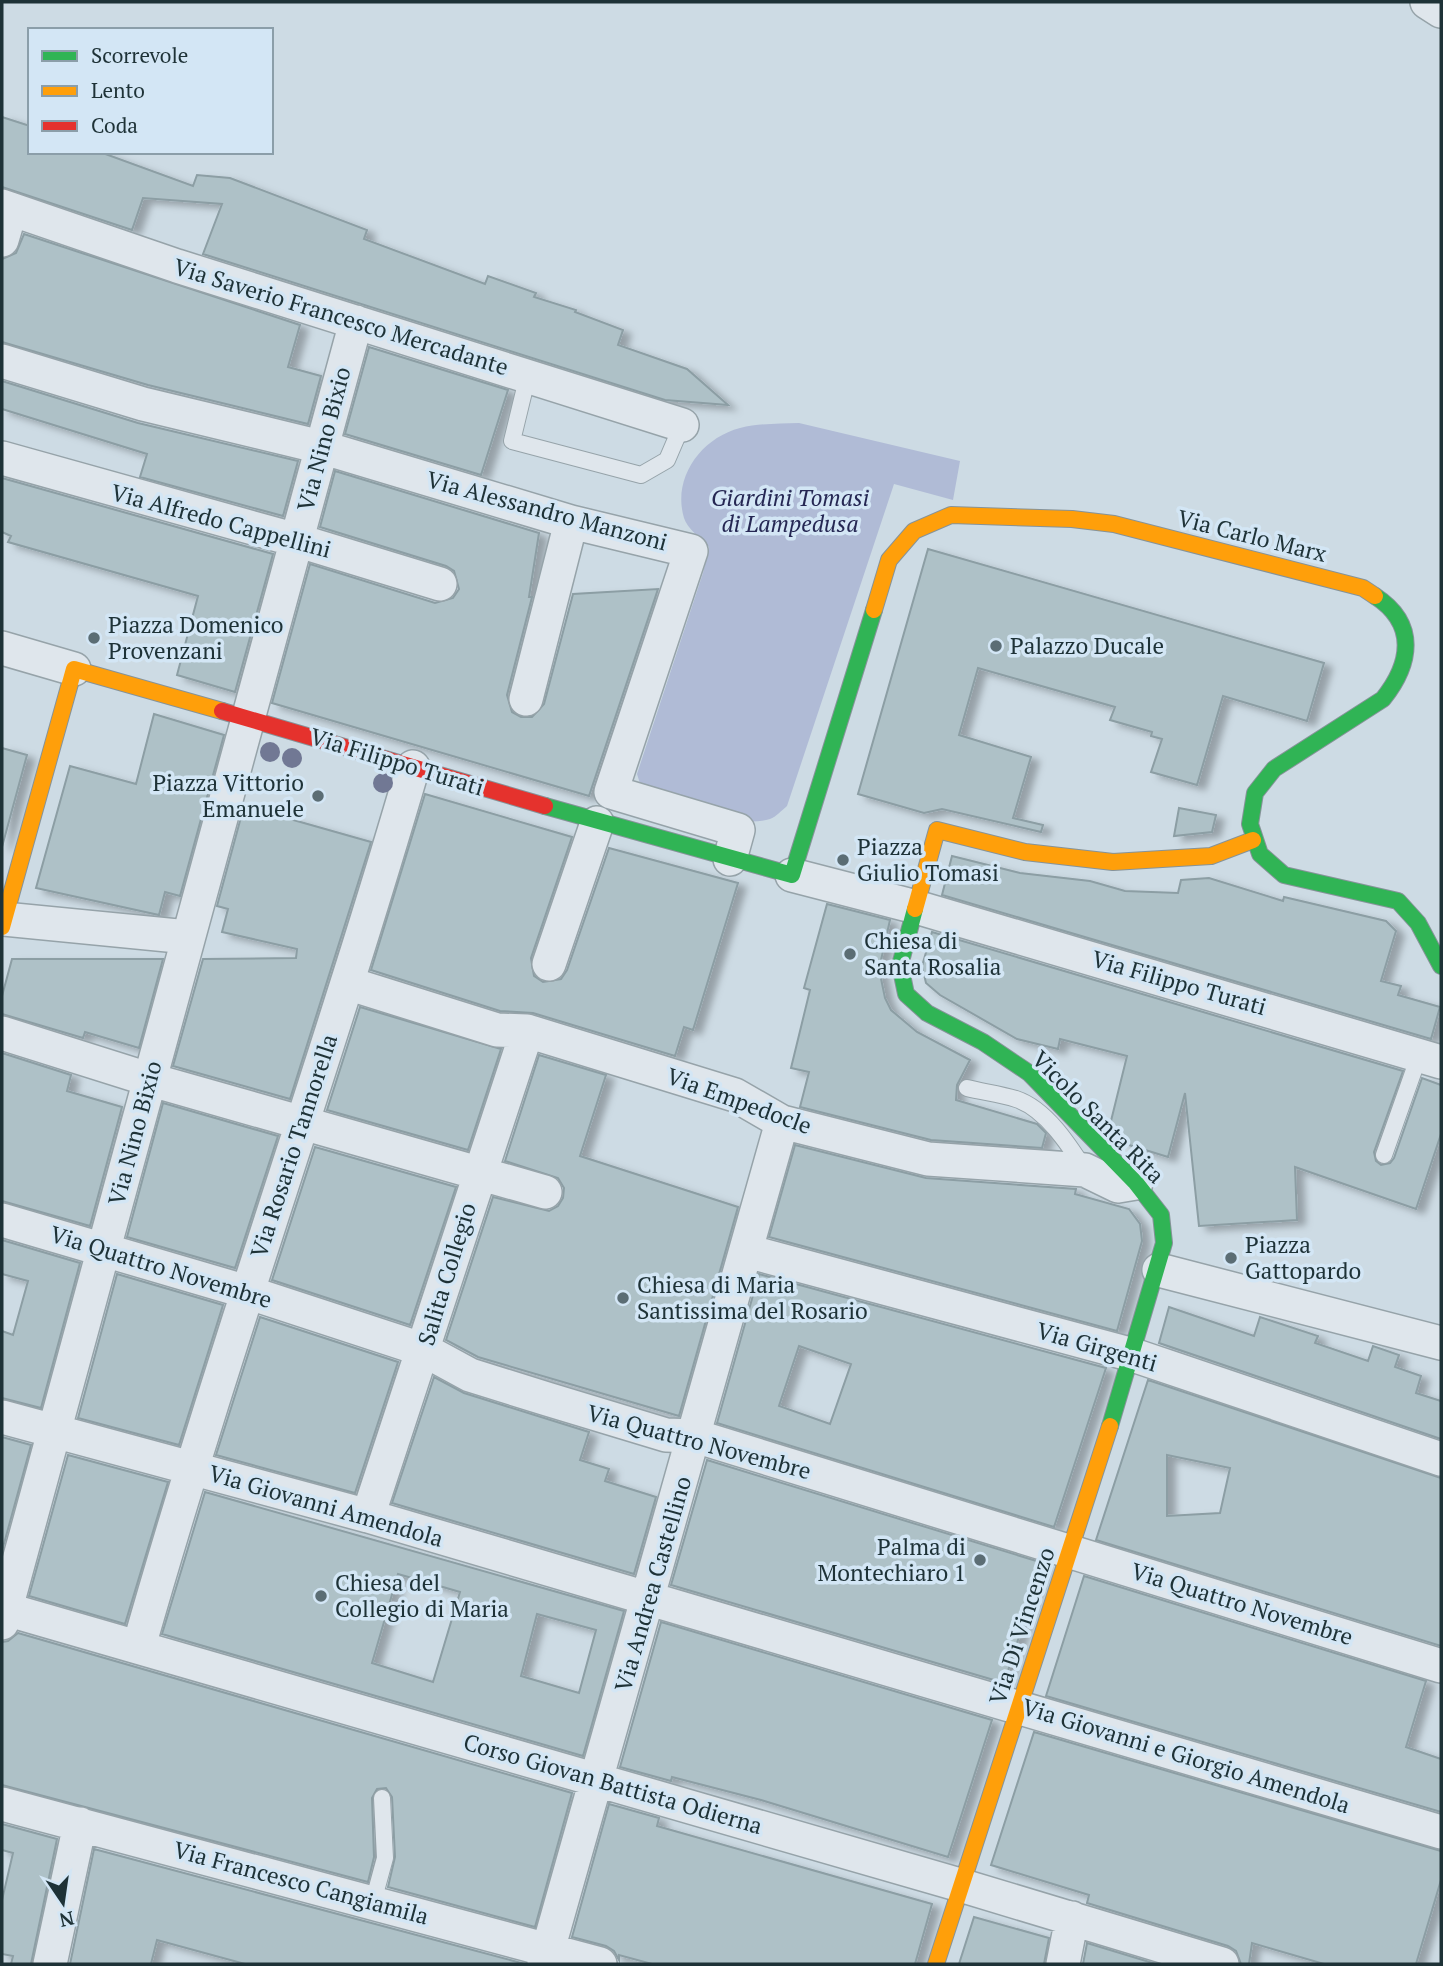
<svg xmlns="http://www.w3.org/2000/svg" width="1443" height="1966" font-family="'PT Serif',serif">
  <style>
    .green { fill: #b0bbd6 }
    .building { fill: #aec1c7; stroke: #8c9ea4; stroke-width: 2; fill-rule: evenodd; filter: url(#shadow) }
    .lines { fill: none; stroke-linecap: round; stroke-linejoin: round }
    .lane-casing { stroke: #96a3a9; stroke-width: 18 }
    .street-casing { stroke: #96a3a9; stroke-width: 36 }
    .fast-casing { stroke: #869399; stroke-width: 18 }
    .slow-casing { stroke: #869399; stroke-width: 18 }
    .jam-casing { stroke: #869399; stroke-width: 18 }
    .lane { stroke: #dfe6ec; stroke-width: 16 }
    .street { stroke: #dfe6ec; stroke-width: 33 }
    .fast { stroke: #30b455; stroke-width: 16 }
    .slow { stroke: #ff9f0a; stroke-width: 16 }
    .jam { stroke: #e5322d; stroke-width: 16 }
    .tree { fill: #717894 }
    .poi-dot { fill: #5b6d74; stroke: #d3e6f5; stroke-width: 2.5 }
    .labels { text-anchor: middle; stroke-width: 7; stroke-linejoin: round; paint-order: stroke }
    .street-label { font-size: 23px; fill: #1e3237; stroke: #d3e6f5 }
    .park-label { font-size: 23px; font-style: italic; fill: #252753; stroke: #d3e6f5 }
    .poi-label { font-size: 23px; fill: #1e3237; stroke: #d3e6f5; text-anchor: start }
  </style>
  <defs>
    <filter id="shadow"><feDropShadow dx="8" dy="4.5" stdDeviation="3.5" flood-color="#0004"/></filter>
  </defs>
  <rect width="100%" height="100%" fill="#cddbe4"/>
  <path class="green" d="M799,423L960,461L953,500L894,484L787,806C782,810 776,817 770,819C735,830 677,803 643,793L637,774L703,573L709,547C701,539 687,528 684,518C672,478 701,438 740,428C760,423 779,424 799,423Z"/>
  <path class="building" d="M2,117L30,126V152H100L193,186L197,175L230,178L367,230L364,239L485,284L488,276L536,293L534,297L576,310L575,312L623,330L618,345L687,369L728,405L665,400L203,254L222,204L143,198L132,230L2,187Z
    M24,234L300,325L288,367L321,376L308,424L148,385L2,342V259L16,253Z
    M369,347L508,390L481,475L345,434Z
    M2,381L138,423L298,461L283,516L140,477L147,454L2,409Z
    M335,471L539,533L529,597H532L507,695L512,712L521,717H532L544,704L573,594L658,589L589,796L272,703L310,564L435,603L453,598L459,589L454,571L446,566L320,527Z
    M2,478L273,554L235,692L177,675L198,596L8,542L11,536L2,532Z
    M928,549L1324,663L1307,721L1223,696L1197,785L1151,772L1162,739L1151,736L1152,732L1110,720L1115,707L978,668L959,735L1031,757L1013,818L1043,825L1041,832L942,809L924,813L858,794Z
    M154,714L224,735L180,896L165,892L159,915L36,888L70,766L136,784Z
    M2,748L27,755L2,847Z
    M425,794L572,837L531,958L534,976L543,982L561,979L567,970L609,848L738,883L693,1030L684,1027L675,1056L533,1013L500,1011L371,970Z
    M244,806L371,842L290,1099L173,1066L203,959L296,958L297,949L222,932L228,909L217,906Z
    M1179,808L1216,815L1212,832L1174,836Z
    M952,856L1020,873L1090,881L1125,891L1178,893L1181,880L1209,878L1283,901L1284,897L1386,921L1396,931L1381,981L1401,986L1398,995L1440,1007L1431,1039L942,895Z
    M827,904L890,920L879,969L885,998L891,1010L917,1032L970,1060L957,1085L956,1100L1037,1124L1046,1133L1042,1148L931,1140L800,1107L809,1072L791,1068L810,990L804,988Z
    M932,932L1403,1071L1374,1152L1376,1161L1381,1165L1390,1163L1394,1158L1422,1078L1441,1085V1134L1416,1209L1295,1167L1297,1220L1199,1226L1185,1093L1168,1157L1129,1145L1110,1125L1127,1056L1060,1039L1058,1049L1017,1039L940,995L926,983L922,966Z
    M12,959H163L139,1048L85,1032L83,1038L2,1014V996Z
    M360,1007L501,1049L468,1150L327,1110Z
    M2,1053L71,1075L67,1091L122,1107L90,1226L2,1201Z
    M539,1055L606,1075L580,1156L738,1207L679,1416L478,1357L446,1340L493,1197L549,1211L558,1206L563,1198L564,1188L558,1178L505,1161Z
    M163,1103L278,1136L235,1268L127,1237Z
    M795,1145L926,1178L1076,1189L1075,1194L1129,1209L1140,1224L1142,1241L1117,1331L769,1237Z
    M315,1147L456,1187L410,1325L272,1280Z
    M2,1240L80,1263L41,1408L2,1398V1331L13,1335L28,1281L2,1274Z
    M117,1274L223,1305L179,1445L78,1418Z
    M759,1274L1106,1368L1054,1527L717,1423ZM799,1346L851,1364L830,1424L779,1406Z
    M1169,1307L1254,1336L1260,1317L1318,1336L1315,1343L1368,1361L1373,1346L1399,1355L1395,1367L1421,1376L1416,1393L1441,1401V1439L1159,1343Z
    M260,1317L398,1362L355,1493L216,1455Z
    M434,1377L464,1393L589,1432L580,1460L609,1469L605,1481L656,1497L634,1574L392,1503Z
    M1148,1380L1441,1478V1646L1096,1540ZM1167,1455L1230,1468L1220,1513L1167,1516Z
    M2,1437L31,1445L2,1551Z
    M68,1455L168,1482L125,1624L29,1596Z
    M707,1460L1043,1563L1004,1683L671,1585Z
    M205,1492L624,1611L583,1756L162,1634ZM398,1574L460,1592L433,1682L372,1663ZM537,1614L596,1630L579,1693L521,1676Z
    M1084,1576L1426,1681L1406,1747L1441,1759V1812L1046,1696Z
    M661,1622L992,1720L948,1857L761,1800L672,1777L671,1781L620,1767Z
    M18,1633L572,1793L535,1927L388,1887L395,1857L392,1797L386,1788L377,1789L372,1798L374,1857L368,1882L2,1785V1642L8,1641Z
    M1034,1732L1441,1851V1880L1416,1964H1324L1252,1943L1249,1964H1241L1236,1951L1228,1946L1087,1903L1089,1895L991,1865Z
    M609,1804L659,1818L657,1826L932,1904L915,1964H652L619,1955V1960L614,1951L606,1946L572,1937Z
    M2,1824L57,1839L31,1964H11L13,1956L2,1954V1900L13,1853L2,1850Z
    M94,1849L525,1964H245L157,1940L151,1964H70Z
    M974,1917L1049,1938L1044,1964H959Z
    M1087,1943L1156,1964H1083Z"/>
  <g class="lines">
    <g class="lane-casing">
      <path id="lane" d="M528,375L512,441L641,475L667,460L682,425
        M967,1088C983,1092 1000,1094 1016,1099C1046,1109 1069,1145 1085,1170
        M1384,1155L1420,1053
        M373,1902L385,1858L382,1798"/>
    </g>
    <g class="street-casing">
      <path id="street" d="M1427,2L1441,11
        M2,206L177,266L682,425
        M2,240L11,209
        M2,361L143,404L321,447L571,522L691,551L611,792L738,830L730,859
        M2,458L296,540L440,584
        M2,648L74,669
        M526,699L571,522
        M792,875L916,907L1441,1062
        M4,919L188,937
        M549,964L597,823
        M347,983L497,1030L527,1031L735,1095L782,1122L928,1159L1085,1170L1118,1186L1136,1183
        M2,1033L148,1079L545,1192
        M2,1220L247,1292L424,1350L470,1375L547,1399L666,1435L695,1436L1441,1666
        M747,1251L1133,1355L1441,1459
        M1159,1270L1441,1343
        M2,1417L368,1516L1441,1832
        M368,1516L527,1031
        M2,1608L960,1885L1222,1964
        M2,1623L356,322
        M139,1646C223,1351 327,1062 413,767
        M2,1804L600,1964
        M50,1964L80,1824
        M544,1964L782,1122
        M1063,1964L1072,1918"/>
    </g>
    <g class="fast-casing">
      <path id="fast" d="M1375,596C1418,624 1411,664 1383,699L1274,769L1255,793L1250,824L1260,854L1284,875L1398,901L1418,923L1441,966
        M545,806L792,875L874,610
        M915,909L900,965L906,994L927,1013L983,1042L1029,1073L1136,1183L1161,1215L1164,1243L1110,1426"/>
    </g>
    <g class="slow-casing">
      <path id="slow" d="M874,610L889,560L914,531L951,515L1072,519L1114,524L1363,588L1375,596
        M915,909L937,830L1025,852L1113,862L1211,856L1253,840
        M2,927L74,669L222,711
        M936,1964L1110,1426"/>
    </g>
    <g class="jam-casing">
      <path id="jam" d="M222,711L545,806"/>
    </g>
    <use href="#lane" class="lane"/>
    <use href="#street" class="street"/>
    <use href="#fast" class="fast"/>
    <use href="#slow" class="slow"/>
    <use href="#jam" class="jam"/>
  </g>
  <g class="tree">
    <circle cx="270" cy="752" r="10"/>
    <circle cx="292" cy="758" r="10"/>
    <circle cx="383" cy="783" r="10"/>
  </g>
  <g class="poi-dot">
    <circle cx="94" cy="638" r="7"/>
    <circle cx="996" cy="646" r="7"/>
    <circle cx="318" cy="796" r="7"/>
    <circle cx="843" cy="860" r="7"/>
    <circle cx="850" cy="954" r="7"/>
    <circle cx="1231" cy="1258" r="7"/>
    <circle cx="623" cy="1298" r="7"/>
    <circle cx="980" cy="1560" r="7"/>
    <circle cx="321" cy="1596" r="7"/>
  </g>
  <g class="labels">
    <g class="street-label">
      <text transform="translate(341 317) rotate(17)" y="8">Via Saverio Francesco Mercadante</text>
      <text transform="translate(324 439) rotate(-75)" y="8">Via Nino Bixio</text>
      <text transform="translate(547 511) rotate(15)" y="8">Via Alessandro Manzoni</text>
      <text transform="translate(221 521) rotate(15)" y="8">Via Alfredo Cappellini</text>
      <text transform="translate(1252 536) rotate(14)" y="8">Via Carlo Marx</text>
      <text transform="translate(397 762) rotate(17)" y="8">Via Filippo Turati</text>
      <text transform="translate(1179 983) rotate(16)" y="8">Via Filippo Turati</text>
      <text transform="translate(739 1101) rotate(20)" y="8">Via Empedocle</text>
      <text transform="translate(1098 1117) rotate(45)" y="8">Vicolo Santa Rita</text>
      <text transform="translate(135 1133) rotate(-75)" y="8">Via Nino Bixio</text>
      <text transform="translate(294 1146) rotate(-72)" y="8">Via Rosario Tannorella</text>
      <text transform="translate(161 1267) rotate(17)" y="8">Via Quattro Novembre</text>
      <text transform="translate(447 1274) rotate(-73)" y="8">Salita Collegio</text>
      <text transform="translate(1097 1347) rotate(16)" y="8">Via Girgenti</text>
      <text transform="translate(699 1442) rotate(15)" y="8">Via Quattro Novembre</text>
      <text transform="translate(326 1506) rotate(16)" y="8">Via Giovanni Amendola</text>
      <text transform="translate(653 1584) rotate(-74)" y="8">Via Andrea Castellino</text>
      <text transform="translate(1242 1604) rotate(17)" y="8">Via Quattro Novembre</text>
      <text transform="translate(1022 1626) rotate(-72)" y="8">Via Di Vincenzo</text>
      <text transform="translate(1186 1756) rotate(17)" y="8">Via Giovanni e Giorgio Amendola</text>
      <text transform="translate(613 1784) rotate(16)" y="8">Corso Giovan Battista Odierna</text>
      <text transform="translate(301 1883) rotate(15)" y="8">Via Francesco Cangiamila</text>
    </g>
    <g class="park-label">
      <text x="790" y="506">Giardini Tomasi<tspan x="790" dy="26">di Lampedusa</tspan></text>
    </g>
    <g class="poi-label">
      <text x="108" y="633">Piazza Domenico<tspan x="108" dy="26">Provenzani</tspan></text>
      <text x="1010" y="654">Palazzo Ducale</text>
      <text x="304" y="791" text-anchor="end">Piazza Vittorio<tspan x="304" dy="26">Emanuele</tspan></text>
      <text x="857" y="855">Piazza<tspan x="857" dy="26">Giulio Tomasi</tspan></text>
      <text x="864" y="949">Chiesa di<tspan x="864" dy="26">Santa Rosalia</tspan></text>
      <text x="1245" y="1253">Piazza<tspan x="1245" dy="26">Gattopardo</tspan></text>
      <text x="637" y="1293">Chiesa di Maria<tspan x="637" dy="26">Santissima del Rosario</tspan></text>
      <text x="966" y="1555" text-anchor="end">Palma di<tspan x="966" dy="26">Montechiaro 1</tspan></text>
      <text x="335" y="1591">Chiesa del<tspan x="335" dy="26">Collegio di Maria</tspan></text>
    </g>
  </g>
  <rect width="1443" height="1966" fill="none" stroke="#1e3237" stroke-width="7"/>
  <rect x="28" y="28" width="245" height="126" fill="#d3e6f5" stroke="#8b9ea9" stroke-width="2"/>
  <rect x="42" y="51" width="35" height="10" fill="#30b455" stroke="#8b9ea9" stroke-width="2"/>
  <text x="91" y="63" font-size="21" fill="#1e3237">Scorrevole</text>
  <rect x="42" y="86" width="35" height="10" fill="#ff9f0a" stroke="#8b9ea9" stroke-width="2"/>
  <text x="91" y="98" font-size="21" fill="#1e3237">Lento</text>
  <rect x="42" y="121" width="35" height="10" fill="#e5322d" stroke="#8b9ea9" stroke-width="2"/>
  <text x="91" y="133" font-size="21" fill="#1e3237">Coda</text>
  <g transform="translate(63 1903) rotate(167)" stroke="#d3e6f5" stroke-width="5" paint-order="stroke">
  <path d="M0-5L12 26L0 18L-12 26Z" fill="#1e3237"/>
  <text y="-10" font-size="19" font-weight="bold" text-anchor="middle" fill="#1e3237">N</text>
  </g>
</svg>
